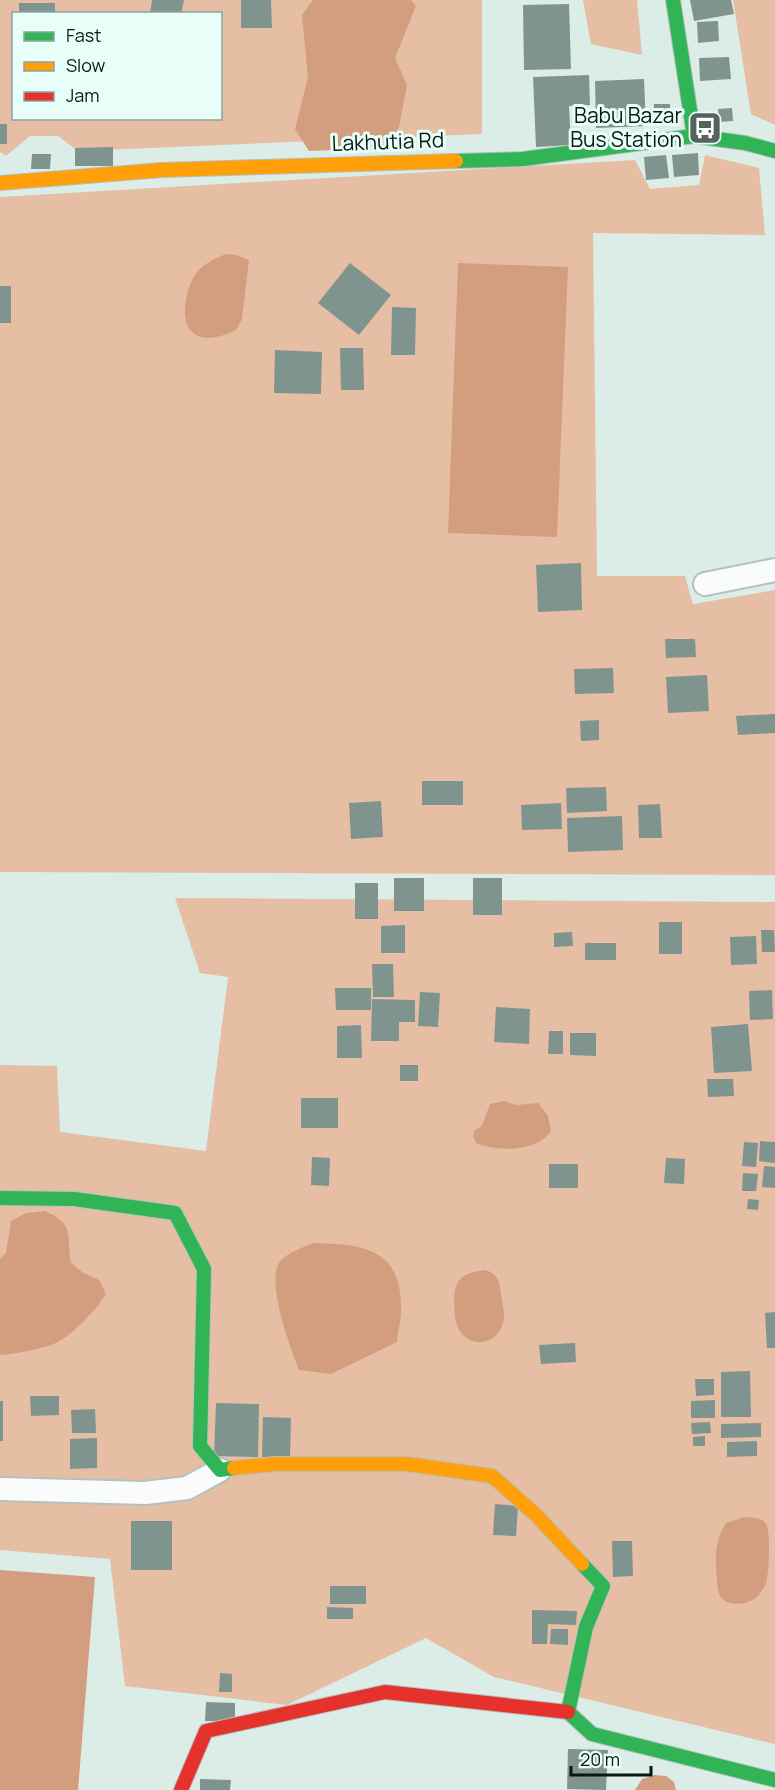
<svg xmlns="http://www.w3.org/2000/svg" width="775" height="1790" font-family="Manrope,sans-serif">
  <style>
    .forest { fill: #e5bea4; fill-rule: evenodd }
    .water { fill: #d29e7f }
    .building { fill: #80948f }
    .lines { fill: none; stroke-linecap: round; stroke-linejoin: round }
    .street-casing { stroke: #b4c1bd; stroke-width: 26 }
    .fast-casing { stroke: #b4c1bd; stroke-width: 16 }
    .slow-casing { stroke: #b4c1bd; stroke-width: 16 }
    .jam-casing { stroke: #b4c1bd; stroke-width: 16 }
    .street { stroke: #fafcfb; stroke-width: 22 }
    .fast { stroke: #30b455; stroke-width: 14 }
    .slow { stroke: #ff9f0a; stroke-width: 14 }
    .jam { stroke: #e5322d; stroke-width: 14 }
    .labels { text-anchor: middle; stroke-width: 6; stroke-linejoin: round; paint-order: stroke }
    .poi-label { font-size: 21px; fill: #0c1714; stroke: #e7fff8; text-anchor: end }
    .street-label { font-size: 21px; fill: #0c1714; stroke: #e7fff8 }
  </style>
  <rect width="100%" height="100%" fill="#dcece7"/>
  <path class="forest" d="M0,0H482V134L78,151L58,136H30L6,156L0,152ZM14,14H220V118H14Z
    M583,0H637L642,55L591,44Z
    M733,0H775V125L751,114Z
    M705,155L759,168L765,235L593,233L597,576H685L693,604L775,590V875L0,872V197L635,160L650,189L699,185Z
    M175,898L775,902V1744L494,1677L426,1638L287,1705L125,1686L110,1559L0,1550V1065L57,1066L60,1132L206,1151L228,977L200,973Z"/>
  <path class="water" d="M313,0H411L416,6L395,58L407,85L399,127L386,148L309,151L295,129L308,77L302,15Z
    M226,254L236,255L249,260L242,319L236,330C224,336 204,343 192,332C178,319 187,283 198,271C205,263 216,258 226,254Z
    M458,263L568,267L557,537L448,533Z
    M504,1101L516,1105L538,1103L548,1116L551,1131C538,1152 497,1152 476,1143L473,1136L475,1130L482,1126L490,1104Z
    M45,1211C75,1224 66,1234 71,1263L82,1272L99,1280L106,1294C95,1311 71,1338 51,1345C36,1350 15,1354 0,1355V1259L6,1253L11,1221L26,1213Z
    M313,1243C360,1244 400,1247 401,1305C402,1317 398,1330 397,1342L331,1374L299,1370C290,1347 268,1288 278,1265C283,1254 302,1248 313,1243Z
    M485,1270C499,1274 500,1283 501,1295C502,1302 505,1311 504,1318C500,1351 457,1350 455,1315C453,1287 453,1274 485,1270Z
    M745,1517C753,1518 762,1517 766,1524C771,1532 769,1573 766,1583C765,1586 761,1592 759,1595C751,1604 730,1608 722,1598C717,1593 718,1587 717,1581C715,1557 714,1543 726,1523Z
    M0,1570L95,1577L78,1790H0Z
    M655,1775L666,1776L674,1782L676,1790H635L642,1779Z"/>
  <path class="building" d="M152,0H184L181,14H150Z
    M241,0H271L272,28H241Z
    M690,0H731L734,14L694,21Z
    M19,3H55V14H19Z
    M569,4L571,69L524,70L523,5Z
    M718,21L719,41L698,43L697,22Z
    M729,57L731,79L700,81L699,58Z
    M589,75L590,105L569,106L571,145L536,147L533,77Z
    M644,79L646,126L596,128L595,81Z
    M654,104H670V125H653Z
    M732,108L733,121L719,122L718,109Z
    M0,124H7V144H0Z
    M113,147V166H75V148Z
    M698,153L699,175L674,177L672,155Z
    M32,154H51L50,169H31Z
    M666,155L669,178L646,180L644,157Z
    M350,263L391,295L359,335L318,303Z
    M0,286H11V323H0Z
    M392,307L416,308L415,355H391Z
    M340,348H363L364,390H341Z
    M275,350L322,352L321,394L274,393Z
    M581,563L582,610L538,612L536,565Z
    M665,639H695L696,657L666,658Z
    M613,668L614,693L575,694L574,669Z
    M707,675L709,711L668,713L666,677Z
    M775,714V733L738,735L736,716Z
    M599,720V740L581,741L580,721Z
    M422,781H463V805H422Z
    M606,787L607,811L567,813L566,788Z
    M381,801L383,837L351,839L349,803Z
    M561,803L562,829L522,830L521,805Z
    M660,804L662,838H639L638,805Z
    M622,816L623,850L568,852L567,818Z
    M394,878H424V911H394Z
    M473,878H502V915H473Z
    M355,883H378V919H355Z
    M659,922H682V954H659Z
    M405,925V953H381V926Z
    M761,930H774L775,952H762Z
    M572,932L573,946L554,947V933Z
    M756,936L757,964L731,965L730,937Z
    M585,943H616V960H585Z
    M372,964H393L394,997H373Z
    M335,988H371V1010H336Z
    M772,990L773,1019L750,1020L749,991Z
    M420,992L440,993L438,1027L418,1026Z
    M372,999L415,1000V1022H399V1041H371Z
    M496,1007L530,1009L529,1044L494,1042Z
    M748,1024L752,1071L714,1073L711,1027Z
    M361,1025L362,1058H337V1026Z
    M549,1031H563V1054H548Z
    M570,1033H596V1056L570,1055Z
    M400,1065H418V1081H400Z
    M707,1079H733L734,1096L708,1097Z
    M301,1098H338V1128H301Z
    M760,1141L775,1142V1163L759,1161Z
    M744,1142L758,1143L756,1167L742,1166Z
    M312,1157L330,1158L329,1186L311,1185Z
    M666,1158L685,1159L684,1184L664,1183Z
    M549,1164H578V1188H549Z
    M764,1166L775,1167V1188L762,1187Z
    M743,1173L758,1174L756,1191H742Z
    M748,1199L759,1200L758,1210L747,1209Z
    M775,1312V1348H767L765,1313Z
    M575,1343L576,1362L541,1364L539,1345Z
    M750,1371L751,1417H721V1372Z
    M695,1379H714V1395L696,1396Z
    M30,1396H59V1415L31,1416Z
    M715,1400V1418H691V1401Z
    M0,1401H3V1441H0Z
    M216,1403L259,1404L258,1457L214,1456Z
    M95,1409L96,1433H72L71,1410Z
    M263,1417L291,1418L290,1458L262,1457Z
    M710,1422L711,1433L692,1434L691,1423Z
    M761,1423V1437L721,1438V1424Z
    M705,1436V1446H693V1437Z
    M97,1438V1468L70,1469V1439Z
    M757,1441V1456L727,1457V1442Z
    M495,1504L518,1506L516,1536L493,1535Z
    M131,1521H172V1570H131Z
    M612,1541H632L633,1576L613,1577Z
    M330,1586H366V1604H330Z
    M327,1607L353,1608V1619H327Z
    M532,1610L577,1611L576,1625L548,1624L547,1644H532Z
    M551,1629H568V1645L550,1644Z
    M220,1673L232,1674V1692H219Z
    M206,1702L235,1703V1721H205Z
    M568,1749L608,1750L606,1790L567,1789Z
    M200,1779L231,1780L230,1790H200Z"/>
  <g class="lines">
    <g class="street-casing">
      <path id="street" d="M705,584L775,570
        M0,1489L145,1493L187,1488L220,1470"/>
    </g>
    <g class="fast-casing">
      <path id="fast" d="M673,0L694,136
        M456,161L523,159L694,136L745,143L775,151
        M0,1198L74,1199L175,1213L204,1269L200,1446L220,1470L234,1468
        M582,1564L603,1586L586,1627L568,1712L592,1734L775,1780"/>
    </g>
    <g class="slow-casing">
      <path id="slow" d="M0,183L162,170L456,161
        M234,1468L275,1464H407L492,1476L536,1515L582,1564"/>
    </g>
    <g class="jam-casing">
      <path id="jam" d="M181,1790L206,1731L385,1692L568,1712"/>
    </g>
    <use href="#street" class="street"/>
    <use href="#fast" class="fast"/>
    <use href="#slow" class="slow"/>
    <use href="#jam" class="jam"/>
  </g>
  <defs>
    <g id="bus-square" transform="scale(1.725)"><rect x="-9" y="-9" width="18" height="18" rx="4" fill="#55625e" stroke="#e7fff8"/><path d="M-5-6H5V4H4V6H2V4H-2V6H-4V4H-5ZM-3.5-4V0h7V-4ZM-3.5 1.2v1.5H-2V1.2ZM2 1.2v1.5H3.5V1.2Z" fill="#fff"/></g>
  </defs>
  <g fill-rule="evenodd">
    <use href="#bus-square" x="705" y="128"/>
  </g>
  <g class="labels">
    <g class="poi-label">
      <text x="682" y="123">Babu Bazar<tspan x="682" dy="24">Bus Station</tspan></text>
    </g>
    <g class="street-label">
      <text transform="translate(388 142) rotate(-2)" y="7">Lakhutia Rd</text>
    </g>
  </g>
  <rect x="12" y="12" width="210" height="108" fill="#e7fff8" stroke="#8fa29d" stroke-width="1.5"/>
  <rect x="24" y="32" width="30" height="9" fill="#30b455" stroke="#8fa29d" stroke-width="1.5"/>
  <text x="66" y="42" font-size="18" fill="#0c1714">Fast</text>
  <rect x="24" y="62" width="30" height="9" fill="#ff9f0a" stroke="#8fa29d" stroke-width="1.5"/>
  <text x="66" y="72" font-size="18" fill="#0c1714">Slow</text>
  <rect x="24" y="92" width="30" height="9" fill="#e5322d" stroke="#8fa29d" stroke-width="1.5"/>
  <text x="66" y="102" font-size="18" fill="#0c1714">Jam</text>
  <path d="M571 1766v9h80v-9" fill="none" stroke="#0c1714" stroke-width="3"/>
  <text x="580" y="1766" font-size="18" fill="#0c1714" stroke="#e7fff8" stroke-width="4.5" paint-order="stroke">20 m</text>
</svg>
